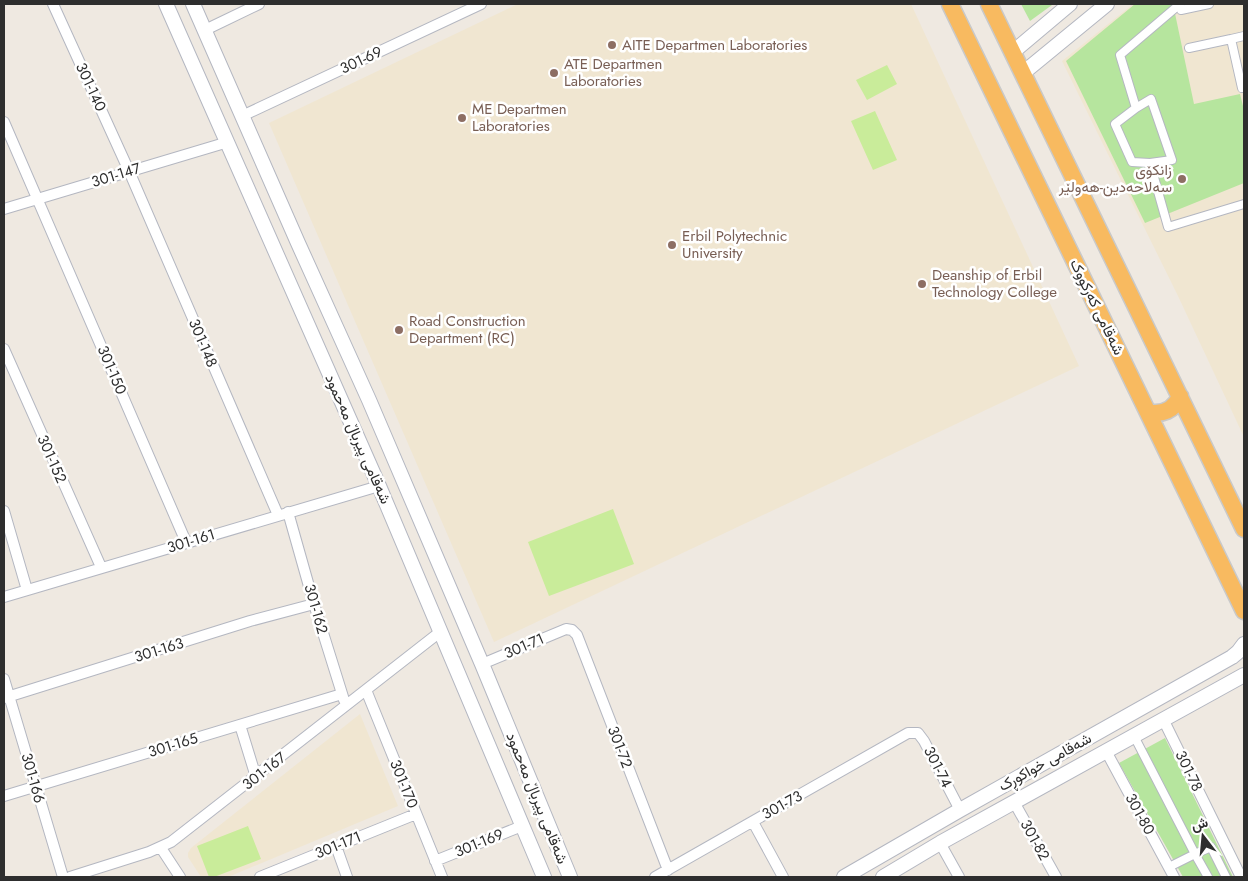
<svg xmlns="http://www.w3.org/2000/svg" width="1248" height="881" font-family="Jost,Vazirmatn,sans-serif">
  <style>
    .education { fill: #f0e6d1 }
    .green { fill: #b6e59e }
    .pitch { fill: #c9ec9a }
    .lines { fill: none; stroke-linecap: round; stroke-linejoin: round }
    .pedestrian-casing { stroke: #b4b7c1; stroke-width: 10 }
    .minor-casing { stroke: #b4b7c1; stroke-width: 12 }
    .secondary-casing { stroke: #b4b7c1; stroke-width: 16 }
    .trunk-casing { stroke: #c9c9c9; stroke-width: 19 }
    .pedestrian { stroke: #fff; stroke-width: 8 }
    .minor { stroke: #fff; stroke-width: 10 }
    .secondary { stroke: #fff; stroke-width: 14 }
    .trunk { stroke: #f8ba60; stroke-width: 16 }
    .education-dot { fill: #8d6e63; stroke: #fff; stroke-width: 2 }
    .labels { text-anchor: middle; stroke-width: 5; stroke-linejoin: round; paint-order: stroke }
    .education-label { font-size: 15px; fill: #785e54; stroke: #fff; text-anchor: start }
    .street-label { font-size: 15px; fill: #2e2e2e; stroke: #fff }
  </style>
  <rect width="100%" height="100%" fill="#efe9e1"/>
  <path class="education" d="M518,4H911L1079,366L494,642L269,123Z
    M1133,4H1244V437L1178,296L1062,61Z
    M360,714L398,806L228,877H201L188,857V853L191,848Z"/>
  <path class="green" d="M1021,4H1052V5L1030,21Z
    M1135,4H1173L1194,104L1240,94L1244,110V183L1145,223L1066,61Z
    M1165,738L1233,877H1183L1119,763Z"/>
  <path class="pitch" d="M887,65L897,84L867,100L856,80Z
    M875,111L897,160L873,170L851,121Z
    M613,509L634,564L549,596L528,542Z
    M248,826L261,859L214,877H209L197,846Z"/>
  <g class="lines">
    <g class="pedestrian-casing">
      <path id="pedestrian" d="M1180,4L1120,55L1136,108L1115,124L1132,162L1150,163L1168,227L1244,204
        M1181,10L1209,4
        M1231,39L1244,36
        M1189,48L1231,39L1242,88
        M1136,108L1151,99L1172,160L1150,163
        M1134,736L1195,854L1169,867
        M1208,877L1195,854L1211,847L1226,877"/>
    </g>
    <g class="minor-casing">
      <path id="minor" d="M53,4L129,171L278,515
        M205,30L259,4
        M242,116L481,4
        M4,122L186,542
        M4,209L228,142
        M4,349L101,567
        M4,511L27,590
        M288,512L314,604L344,700
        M4,597L379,486
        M482,664L566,629L572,630L577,635L668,870
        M4,679L63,877
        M366,690L442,877
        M4,698L250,621L314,604
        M1163,719L1241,877
        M240,725L256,777
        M1106,751L1174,877
        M4,796L342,694
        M1014,802L1056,877
        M753,822L783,877
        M940,843L959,877
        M336,846L347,877
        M161,848L180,877
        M435,861L522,826
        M70,877L149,852L171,842L440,632
        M260,877L416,814
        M655,877L908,733H918L924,741L960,810"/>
    </g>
    <g class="secondary-casing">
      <path id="secondary" d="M166,4L379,486L544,877
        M193,4L298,243L369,400L482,664L570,877
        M1013,52L1070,4
        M1023,73L1107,4
        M844,877L960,810L1232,657L1238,652L1244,644
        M883,877L940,843L1244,675"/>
    </g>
    <g class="trunk-casing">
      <path id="trunk" d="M950,4L1244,611
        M989,4L1244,529
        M1148,412C1162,415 1174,411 1180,396"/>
    </g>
    <use href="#pedestrian" class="pedestrian"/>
    <use href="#minor" class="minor"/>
    <use href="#secondary" class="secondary"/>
    <use href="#trunk" class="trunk"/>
  </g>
  <g class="education-dot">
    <circle cx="612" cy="45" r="5"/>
    <circle cx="554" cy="73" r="5"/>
    <circle cx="462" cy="118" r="5"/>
    <circle cx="1182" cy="179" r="5"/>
    <circle cx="672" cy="245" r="5"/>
    <circle cx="922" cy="284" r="5"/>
    <circle cx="399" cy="330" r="5"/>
  </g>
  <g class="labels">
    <g class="education-label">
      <text x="622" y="50">AITE Departmen Laboratories</text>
      <text x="564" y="69">ATE Departmen<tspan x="564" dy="17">Laboratories</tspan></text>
      <text x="472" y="114">ME Departmen<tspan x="472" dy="17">Laboratories</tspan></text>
      <text x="1172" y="175" text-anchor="end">زانکۆی<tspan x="1172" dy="17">سەلاحەدین-هەولێر</tspan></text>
      <text x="682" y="241">Erbil Polytechnic<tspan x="682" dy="17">University</tspan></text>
      <text x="932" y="280">Deanship of Erbil<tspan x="932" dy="17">Technology College</tspan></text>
      <text x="409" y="326">Road Construction<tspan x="409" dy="17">Department (RC)</tspan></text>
    </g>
    <g class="street-label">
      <text transform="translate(361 60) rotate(-25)" y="5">301-69</text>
      <text transform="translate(91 87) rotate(65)" y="5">301-140</text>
      <text transform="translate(116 175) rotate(-17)" y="5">301-147</text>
      <text transform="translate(1097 307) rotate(64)" y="5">شەقامی کەرکووک</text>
      <text transform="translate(203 343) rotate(67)" y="5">301-148</text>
      <text transform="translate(112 370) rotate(67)" y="5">301-150</text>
      <text transform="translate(358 439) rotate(66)" y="5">شەقامی پیرباڵ مەحمود</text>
      <text transform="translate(52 459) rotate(66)" y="5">301-152</text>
      <text transform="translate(191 541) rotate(-17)" y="5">301-161</text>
      <text transform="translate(316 609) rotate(74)" y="5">301-162</text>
      <text transform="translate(524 646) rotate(-23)" y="5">301-71</text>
      <text transform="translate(159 650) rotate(-17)" y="5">301-163</text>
      <text transform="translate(173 745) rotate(-17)" y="5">301-165</text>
      <text transform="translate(620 747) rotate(69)" y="5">301-72</text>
      <text transform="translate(1045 762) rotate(-29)" y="5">شەقامی خواکوڕک</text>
      <text transform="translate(938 767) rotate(63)" y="5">301-74</text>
      <text transform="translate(264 771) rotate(-38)" y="5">301-167</text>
      <text transform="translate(1189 771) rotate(64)" y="5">301-78</text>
      <text transform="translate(33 778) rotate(74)" y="5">301-166</text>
      <text transform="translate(404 784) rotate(68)" y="5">301-170</text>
      <text transform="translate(537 798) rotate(68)" y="5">شەقامی پیرباڵ مەحمود</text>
      <text transform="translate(782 805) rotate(-29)" y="5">301-73</text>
      <text transform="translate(1140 814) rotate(61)" y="5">301-80</text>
      <text transform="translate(1035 840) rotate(61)" y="5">301-82</text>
      <text transform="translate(479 843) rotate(-22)" y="5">301-169</text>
      <text transform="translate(338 845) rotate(-22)" y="5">301-171</text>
    </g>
  </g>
  <rect width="1248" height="881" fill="none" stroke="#2e2e2e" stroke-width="10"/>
  <g transform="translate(1203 836) rotate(344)" stroke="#ffffff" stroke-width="4" paint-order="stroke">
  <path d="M0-4L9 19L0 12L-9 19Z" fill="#2e2e2e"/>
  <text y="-8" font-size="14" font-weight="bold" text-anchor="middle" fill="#2e2e2e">ش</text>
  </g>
</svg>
